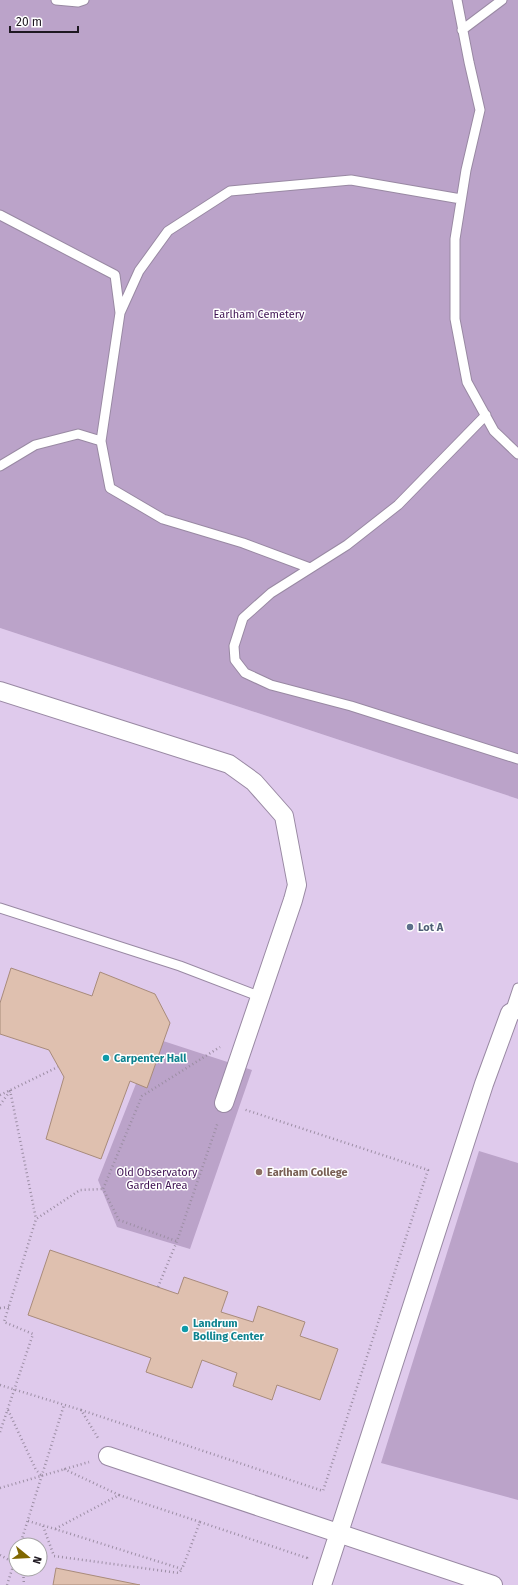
<svg xmlns="http://www.w3.org/2000/svg" width="518" height="1585" font-family="'Fira Sans',sans-serif">
  <style>
    .built { fill: #dfcaec; fill-rule: evenodd }
    .green { fill: #bba3c9 }
    .building { fill: #dfc0af; stroke: #a88b7b }
    .lines { fill: none; stroke-linecap: round; stroke-linejoin: round }
    .lane-casing { stroke: #9989a3; stroke-width: 11 }
    .street-casing { stroke: #9989a3; stroke-width: 20 }
    .path { stroke: #9c8ea4; stroke-width: 2.5; stroke-dasharray: 1 3; stroke-linecap: butt }
    .lane { stroke: #fff; stroke-width: 9 }
    .street { stroke: #fff; stroke-width: 18 }
    .service-dot { fill: #5c6f8a; stroke: #fff; stroke-width: 1.5 }
    .culture-dot { fill: #0f9aa8; stroke: #fff; stroke-width: 1.5 }
    .education-dot { fill: #8d6e63; stroke: #fff; stroke-width: 1.5 }
    .labels { text-anchor: middle; stroke-width: 3; stroke-linejoin: round; paint-order: stroke }
    .park-label { font-size: 11px; fill: #3e1152; stroke: #fff }
    .service-label { font-size: 11px; font-weight: bold; fill: #4e5e75; stroke: #fff; text-anchor: start }
    .culture-label { font-size: 11px; font-weight: bold; fill: #0d838f; stroke: #fff; text-anchor: start }
    .education-label { font-size: 11px; font-weight: bold; fill: #785e54; stroke: #fff; text-anchor: start }
  </style>
  <rect width="100%" height="100%" fill="#ead8f5"/>
  <path class="built" d="M0,628L518,799V1585H0ZM16,1545H40V1569H16Z"/>
  <path class="green" d="M0,0H518V799L0,628Z
    M154,1038L252,1070L190,1249L117,1227L98,1180Z
    M479,1151L518,1163V1500L381,1463Z"/>
  <path class="building" d="M11,968L92,996L100,972L155,994L170,1023L147,1088L130,1081L101,1159L46,1139L64,1077L49,1050L0,1034V1003Z
    M50,1250L178,1294L184,1277L228,1292L221,1312L253,1322L258,1306L305,1322L300,1336L338,1349L320,1400L277,1385L272,1400L233,1386L237,1373L202,1360L192,1388L146,1372L151,1358L28,1315Z
    M56,1568L140,1585H53Z"/>
  <g class="lines">
    <g class="lane-casing">
      <path id="lane" d="M56,0L78,2L84,0
        M457,0L469,62L480,110L466,170L455,239V319L467,382L494,431L518,454
        M462,30L502,0
        M0,215L115,275L120,313L101,441
        M120,313L139,271L168,231L230,191L351,180L461,199
        M486,415L398,505L347,545L271,593L243,618L234,646L235,660L245,673L271,685L351,706L518,759
        M0,466L35,445L78,434L101,441L110,488L163,519L243,543L310,568
        M0,908L180,966L261,997
        M510,1012L518,988"/>
    </g>
    <g class="street-casing">
      <path id="street" d="M0,691L229,764L254,782L284,816L297,885L293,900L224,1103
        M108,1456L493,1585
        M322,1585L484,1084L510,1013L518,1009"/>
    </g>
    <path class="path" d="M10,1090L36,1219
      M0,1095L58,1067
      M0,1105L10,1091
      M176,1241L119,1220L103,1189L142,1096L220,1047
      M158,1287L177,1241L218,1122
      M0,1308L9,1307
      M0,1385L81,1410L98,1438
      M8,1410L36,1470L41,1475
      M81,1410L323,1491L428,1170L243,1109
      M0,1432L33,1334L4,1322L36,1219L80,1190L103,1189
      M64,1469L119,1495
      M0,1488L89,1462
      M28,1521L55,1529L182,1569L200,1522L119,1495L55,1529
      M200,1522L307,1558L306,1560
      M43,1526L54,1556L179,1573L182,1569
      M20,1545L64,1405
      M0,1555L16,1564
      M23,1569L24,1585
      M7,1585L16,1557"/>
    <use href="#lane" class="lane"/>
    <use href="#street" class="street"/>
  </g>
  <circle class="service-dot" cx="410" cy="927" r="4"/>
  <g class="culture-dot">
    <circle cx="106" cy="1058" r="4"/>
    <circle cx="185" cy="1329" r="4"/>
  </g>
  <circle class="education-dot" cx="259" cy="1172" r="4"/>
  <g class="labels">
    <g class="park-label">
      <text x="259" y="318">Earlham Cemetery</text>
      <text x="157" y="1176">Old Observatory<tspan x="157" dy="13">Garden Area</tspan></text>
    </g>
    <g class="service-label">
      <text x="418" y="931">Lot A</text>
    </g>
    <g class="culture-label">
      <text x="114" y="1062">Carpenter Hall</text>
      <text x="193" y="1327">Landrum<tspan x="193" dy="13">Bolling Center</tspan></text>
    </g>
    <g class="education-label">
      <text x="267" y="1176">Earlham College</text>
    </g>
  </g>
  <g transform="translate(28 1557) rotate(108)"><circle r="19" fill="#ffffff" stroke="#a5a3a6"/>
  <path d="M0-3L7 15L0 10L-7 15Z" fill="#806700"/>
  <text y="-6" font-size="11" font-weight="bold" text-anchor="middle" fill="#1e1821">N</text>
  </g>
  <path d="M10 26v6h68v-6" fill="none" stroke="#1e1821" stroke-width="2"/>
  <text x="16" y="26" font-size="12" fill="#1e1821" stroke="#ffffff" stroke-width="3" paint-order="stroke">20 m</text>
</svg>
